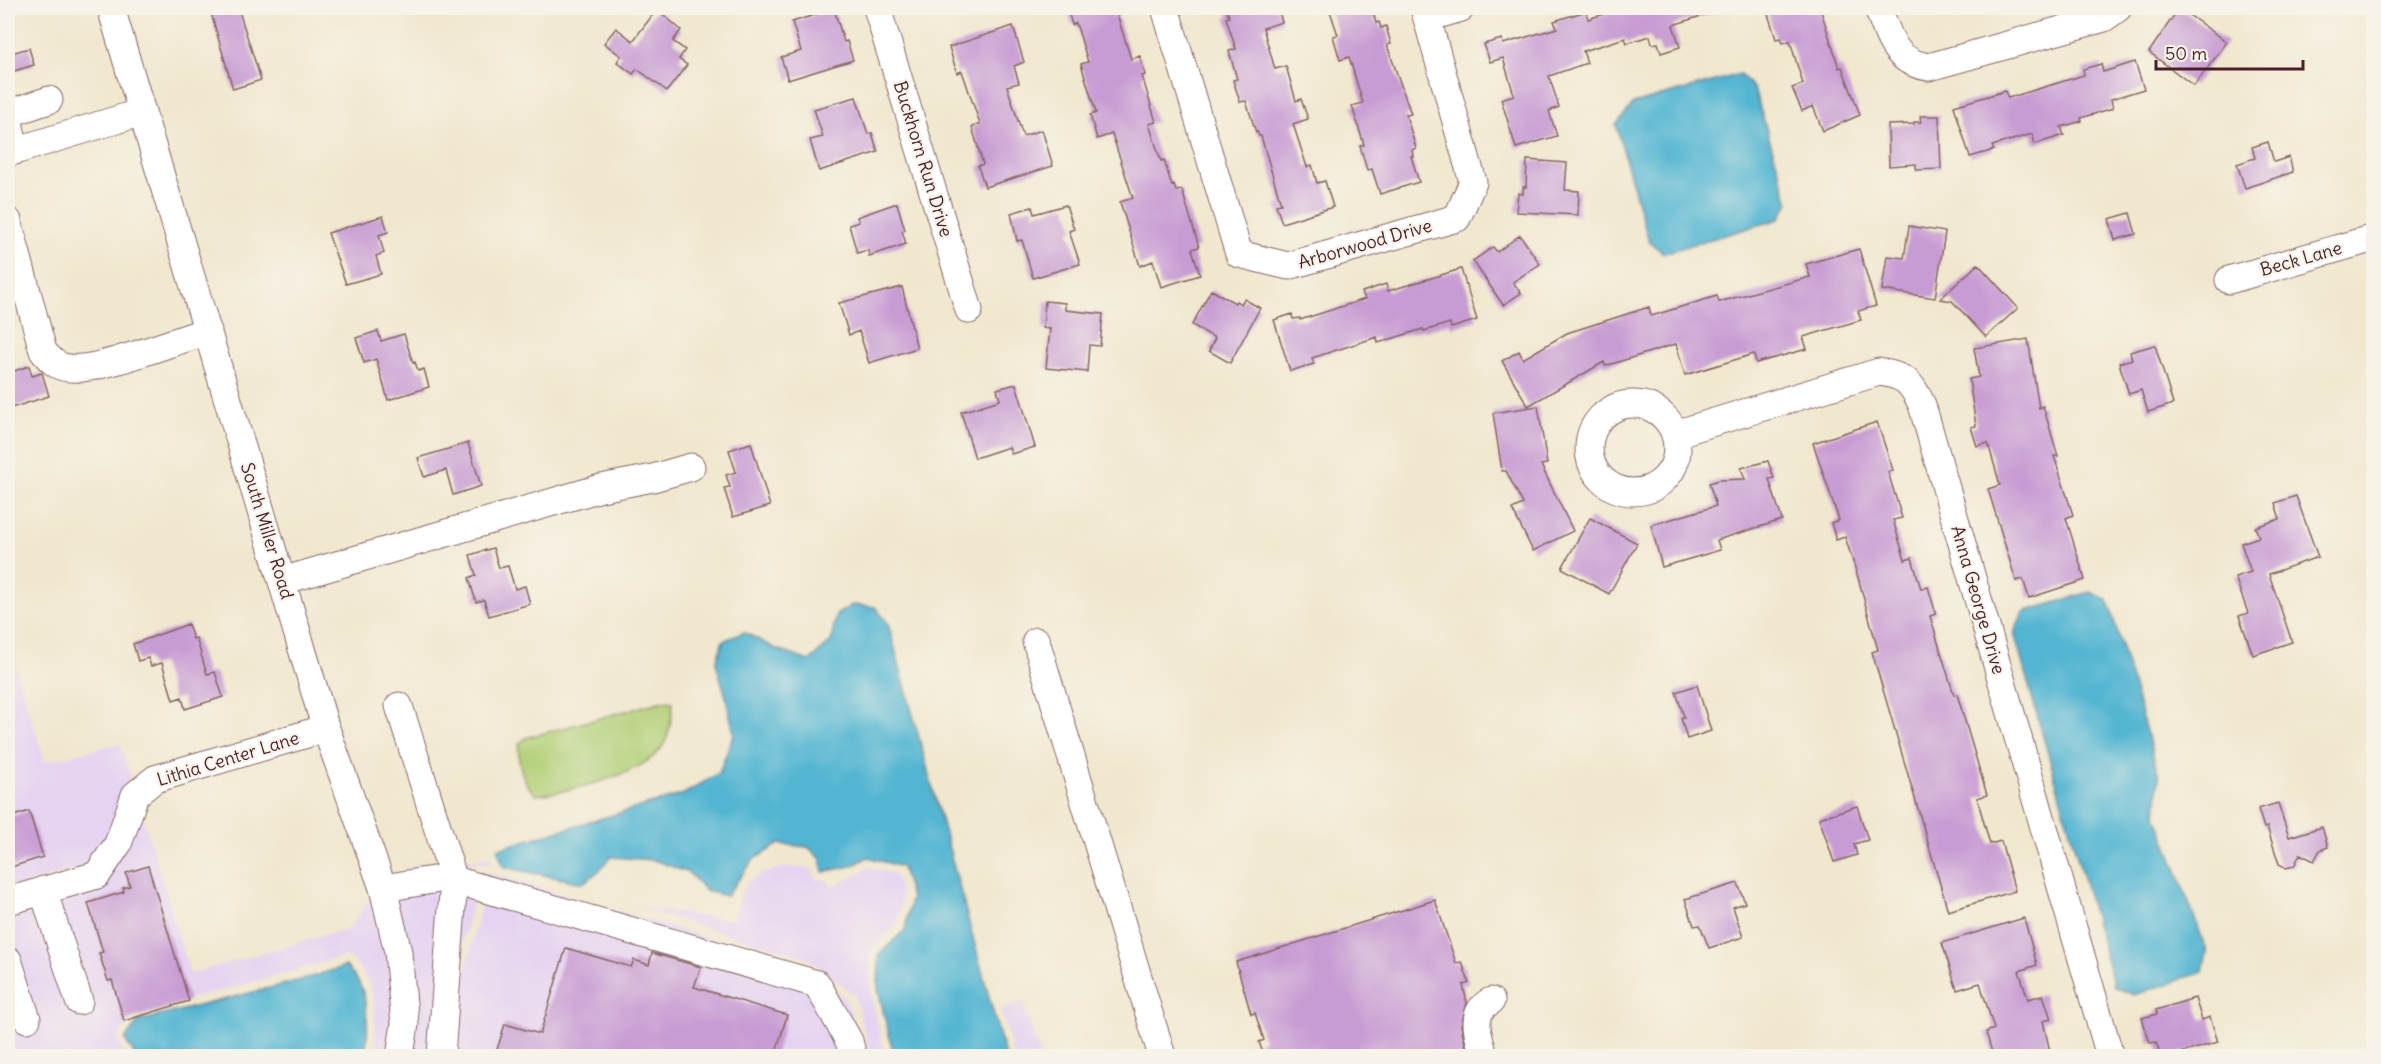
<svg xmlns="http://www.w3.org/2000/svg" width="2381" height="1064" font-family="Delius,sans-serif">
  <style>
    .built { fill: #e5d3f1 }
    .green { fill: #b0cf76; stroke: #7d7750; stroke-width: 1.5 }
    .water { fill: #53b5d2; stroke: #4e6a7e; stroke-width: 1.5 }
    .building { fill: #c79bd3 }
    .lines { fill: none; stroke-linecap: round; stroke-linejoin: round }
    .minor-casing { stroke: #846564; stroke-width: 29 }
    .minor { stroke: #fff; stroke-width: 27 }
    .labels { text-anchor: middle; stroke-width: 4.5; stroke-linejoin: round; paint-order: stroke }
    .street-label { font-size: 18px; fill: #4a1f2b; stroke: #f7f3e8 }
  </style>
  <rect width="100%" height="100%" fill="#f7f3e8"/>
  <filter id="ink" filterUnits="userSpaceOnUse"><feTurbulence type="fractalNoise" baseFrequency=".0167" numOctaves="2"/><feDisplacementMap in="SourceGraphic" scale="12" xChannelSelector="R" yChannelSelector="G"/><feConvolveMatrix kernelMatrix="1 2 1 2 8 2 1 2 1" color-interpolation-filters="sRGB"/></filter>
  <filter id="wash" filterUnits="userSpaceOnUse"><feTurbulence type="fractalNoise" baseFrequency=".008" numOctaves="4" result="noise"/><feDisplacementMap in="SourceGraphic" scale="24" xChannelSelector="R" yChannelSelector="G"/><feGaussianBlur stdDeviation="1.35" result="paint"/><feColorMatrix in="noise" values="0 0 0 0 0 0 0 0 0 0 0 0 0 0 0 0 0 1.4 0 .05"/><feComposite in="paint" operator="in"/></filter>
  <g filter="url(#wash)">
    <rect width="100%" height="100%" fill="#f0e7ce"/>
    <path class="built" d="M8,644L45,762L120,743L132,782L109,838L91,865L8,889Z
      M141,811L190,974L349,928L374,894L388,954L395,1023L390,1056H373L376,1050L374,1003L369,982L353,960L344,956L294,971L135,1013L117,1038L124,1056H8V913L100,886Z
      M491,858L494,865L477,861L472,863L470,868L473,901L440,1030L439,1056H411L391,882L417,865Z
      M786,867L811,868L817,879L828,881L833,887L870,867L895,874L902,898L897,924L873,947L870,954V990L885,1056H871L854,994L805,957L635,907L733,920L744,888L750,880L767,872Z
      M478,870L803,966L847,1000L863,1056H447L449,1033L482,902Z
      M1023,1002L1040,1056H1014L1001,1010Z"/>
    <path class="green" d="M663,701L673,702C672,716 670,739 660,750C638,776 568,792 536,795C522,783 517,761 519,744L526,738Z"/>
    <path class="water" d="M1740,74L1754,89L1789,203L1779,219L1664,253L1649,242L1616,125L1633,104Z
      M2090,592L2108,600L2159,776L2156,815L2207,951L2203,972L2134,995L2114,987L2014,633L2023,612Z
      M852,605L875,607L888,623L1005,1056H894L878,989L879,954L905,930L911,898L902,867L868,857L852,866L823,872L821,859L808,847L779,844L754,859L726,896L705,890L689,873L654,860L610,857L600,870L583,883L504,867L497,849L684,794L719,773L734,734L727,700L716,663L723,641L744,632L776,649L809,661L831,642L836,615Z
      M346,966C351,972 357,978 360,985C368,1001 370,1041 363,1056H135L125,1039L139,1021L297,981Z"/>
    <g id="blocks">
      <path class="building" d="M229,8H238L261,80L233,89L211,13Z
        M1067,8H1115L1131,59L1140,56L1145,75L1142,76L1156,122L1149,124L1161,161L1164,160L1172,186L1174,185L1176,191L1182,190L1199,247L1192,249L1200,275L1161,287L1153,261L1140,266L1120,202L1133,198L1112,134L1097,139L1090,115L1096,113L1081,64L1088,62L1076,23L1072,25Z
        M1226,8H1278L1282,22L1263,28L1275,69L1286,66L1296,101L1301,99L1308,119L1293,124L1307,167L1312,165L1317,183L1325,181L1333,207L1282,223L1276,205L1281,204L1261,136H1259L1257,131L1256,132L1246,101L1240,102L1233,80L1237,79L1229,51L1236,49L1226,18L1229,17Z
        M1329,8H1372L1376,23L1379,22L1381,28L1386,26L1391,44L1387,45L1411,114L1406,115L1416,148L1412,150L1413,156H1411L1419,182L1380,194L1372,169L1367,170L1360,146L1364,145L1352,106L1363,103L1349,57L1340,60L1333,36L1338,35Z
        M1616,8H1716L1717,11L1673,25L1680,47L1661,53L1658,43L1652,44L1650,36L1627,43L1625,38L1583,51L1587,63L1549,76L1559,107L1549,111L1557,136L1516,148L1501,99L1514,95L1503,58L1490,62L1484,44L1502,39L1503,44L1557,28L1554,21L1586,11L1588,19L1617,10Z
        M1766,8H1820L1839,68L1842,67L1860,115L1823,131L1813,106L1802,111L1792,88L1803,84L1790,41L1783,43L1781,38L1776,39Z
        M2179,8L2227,42L2194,86L2149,52Z
        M657,9L681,30L673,41L685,50L679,59L687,65L667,91L637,69L633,74L617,62L621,56L604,43L616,28L633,41Z
        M834,9L844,42L847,41L853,60L788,80L781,57L801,51L792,22Z
        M1013,26L1024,62L1014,66L1019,83L1007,86L1023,136L1042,130L1053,166L985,187L978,166L983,164L972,127L980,124L962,71L957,73L949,47Z
        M29,48L34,65L14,71L8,54Z
        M2135,62L2144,89L2111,99L2113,108L2081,118L2082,121L2061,127L2064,135L2035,144L2032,134L1992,146L1994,150L1970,157L1954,106L2005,91L2008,98L2084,75L2083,69L2101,64L2103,72Z
        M856,97L868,134L872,133L878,152L819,171L810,140L823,137L814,109Z
        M1920,116H1939L1941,169L1916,170V164L1889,166L1888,125L1914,124V122H1921Z
        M2268,142L2274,162L2289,157L2293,172L2245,188L2237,164L2255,158L2252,147Z
        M1527,160L1567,163L1565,190L1579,191L1578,215L1516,212L1518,193L1523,194V187H1526Z
        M897,203L905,230L902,231L906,244L869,256L868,250L857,253L849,225L859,222L857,217Z
        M1066,205L1074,229L1069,231L1080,264L1033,278L1022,240L1017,241L1011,213L1032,207L1034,214Z
        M2130,213L2136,234L2115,240L2109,219Z
        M383,216L388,232L379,235L384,253L376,256L381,274L346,284L328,233Z
        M1909,226L1945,232L1935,298L1882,290L1887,256L1904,258Z
        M1520,235L1540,264L1513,282L1521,293L1503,305L1473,261L1493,247L1497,252Z
        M1859,249L1876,306L1858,311L1861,320L1803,337L1807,349L1756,363L1754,354L1685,375L1676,344L1605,366L1604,362L1528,406L1502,361L1519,351L1523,359L1567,333L1649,307L1651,316L1717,296L1719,302L1810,277L1806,264Z
        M1978,264L2018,308L1986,337L1952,301L1940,299Z
        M1461,269L1477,320L1451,328L1450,323L1424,331L1423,329L1378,343L1377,337L1312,358L1314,364L1290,371L1274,320L1292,314L1293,319L1300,318V320L1365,299L1362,292L1386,284L1388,291Z
        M902,287L917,348L869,363L859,331L849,335L839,303Z
        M1211,290L1235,303L1236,301L1241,304L1244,299L1260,308L1230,363L1209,351L1215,338L1192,325Z
        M1045,301L1065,303V310L1103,314L1100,346L1089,345L1087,372L1046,368L1050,329L1043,328Z
        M378,331L381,341L404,334L413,363L415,362L418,371L424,369L429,387L388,400L376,359L364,363L356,338Z
        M2028,339L2039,408L2043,406L2058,456H2054L2073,515L2066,518L2085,580L2029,598L2023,579L2016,581L1988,489L2000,485L1988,443L1977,446L1971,427L1976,426L1969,379L1979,377L1974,348Z
        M2155,345L2173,404L2148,412L2141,390L2129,394L2119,363L2132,359L2130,352Z
        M29,366L32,376L42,373L49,396L8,409V373Z
        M1016,384L1035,447L1011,454L1009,447L975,458L961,412L1000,400L997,389Z
        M1538,406L1547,464L1541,465L1573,531L1533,551L1512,509L1523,504L1506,471H1502L1493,413Z
        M1877,422L1893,470L1888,472L1902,518L1893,520L1905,560L1912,558L1921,589L1928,587L1936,614L1930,616L1954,695L1957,694L1987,795L1977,798L1990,844L2001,841L2015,891L1948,911L1872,652L1878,650L1857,574L1845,537L1836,540L1831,523L1839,520L1813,443Z
        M468,443L481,486L453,495L446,470L424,477L418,458Z
        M751,443L770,506L733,517L724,488L730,487L726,475L736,472L729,450Z
        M1768,461L1774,478L1769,479L1782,520L1717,540L1720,550L1662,567L1651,525L1716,506L1709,483L1719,480L1745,479L1741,468Z
        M2296,496L2318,557L2269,574L2292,642L2253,655L2239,616L2248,613L2235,577L2251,572L2241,543L2259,537L2255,527L2280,519L2275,503Z
        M1590,518L1637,543L1609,594L1562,568Z
        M493,548L499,568L508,566L515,589L525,586L530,604L489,616L484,600L476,602L469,578L476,575L470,555Z
        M188,624L193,639L196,638L207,674L215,672L223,697L185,709L182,697L173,700L162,663L151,666L148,658L138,661L133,644Z
        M1697,685L1711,731L1687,739L1681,718L1684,717L1676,692Z
        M2278,803L2289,837L2322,827L2328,847L2320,850L2314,861L2300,854L2294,866L2286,868L2279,864L2267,827L2264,828L2258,809Z
        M1857,806L1868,840L1854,844L1857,855L1834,862L1819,818Z
        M29,811L43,857L8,868V818Z
        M148,866L189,1001L124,1021L112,980L108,981L99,953L103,952L88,903L124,892L123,888L130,886L126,873Z
        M1738,883L1745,903L1733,907L1743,937L1709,948L1700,925L1694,926L1685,899Z
        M1435,900L1456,963L1462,962L1469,983L1463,985L1467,1003L1461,1025L1468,1056H1264L1259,1042L1264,1040L1255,1013L1251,1014L1236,962Z
        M2024,918L2037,965L2019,971L2028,999L2043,995L2051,1019L2043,1021L2051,1056H1993L1986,1032L1994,1029L1980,983L1957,990L1942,943Z
        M566,948L631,967L634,960L649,965L652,953L701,967L694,987L787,1015L775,1056H495L505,1024L540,1034Z
        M2195,998L2202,1020L2210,1017L2218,1042L2171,1056H2161L2156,1042L2150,1043L2142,1018L2157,1014L2156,1010Z"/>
    </g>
  </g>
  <g filter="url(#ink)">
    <use href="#blocks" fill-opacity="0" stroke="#846564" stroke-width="1.5"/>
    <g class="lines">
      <g class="minor-casing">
        <path id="minor" d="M111,8L325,726L383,888L398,952L405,1024L400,1056
          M877,8L969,310
          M1165,8L1239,254L1288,266L1457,218L1473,182L1424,8
          M1878,8C1889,36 1894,63 1929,67L2104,18L2118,8
          M1427,18L1461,8
          M15,151L8,117L16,111L49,100
          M8,153L142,112
          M8,221L43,351C50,360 57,367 69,368C98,372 176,340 208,331
          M2229,280L2374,238
          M1589 448a44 44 0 1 1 88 0a44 44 0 1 1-88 0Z
          M1675,434L1879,372C1905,376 1911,381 1922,405L2110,1056
          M282,581L601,488L653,478L691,467
          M1036,641L1162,1056
          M399,706L454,880L817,984L849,1041L853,1056
          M383,888L439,879L454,880L441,1056
          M43,890L79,1001
          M8,901L97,875L118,844L135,795L155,779L310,733L325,726
          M8,960L27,1019
          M1484,1056C1479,1036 1468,1013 1491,1001"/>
      </g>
      <use href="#minor" class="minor"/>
    </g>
  </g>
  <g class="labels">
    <g class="street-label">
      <text transform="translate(923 159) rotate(73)" y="6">Buckhorn Run Drive</text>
      <text transform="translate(1365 244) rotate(-16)" y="6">Arborwood Drive</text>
      <text transform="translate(2301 259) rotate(-16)" y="6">Beck Lane</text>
      <text transform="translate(267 531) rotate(73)" y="6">South Miller Road</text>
      <text transform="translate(1978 600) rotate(74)" y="6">Anna George Drive</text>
      <text transform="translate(228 759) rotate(-17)" y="6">Lithia Center Lane</text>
    </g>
  </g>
  <rect width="2381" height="1064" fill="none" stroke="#f7f3e8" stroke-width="30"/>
  <path d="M2156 60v9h147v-9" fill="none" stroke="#4a1f2b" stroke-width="3"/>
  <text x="2165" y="60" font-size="18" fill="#4a1f2b" stroke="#f7f3e8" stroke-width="4.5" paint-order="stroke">50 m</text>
</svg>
